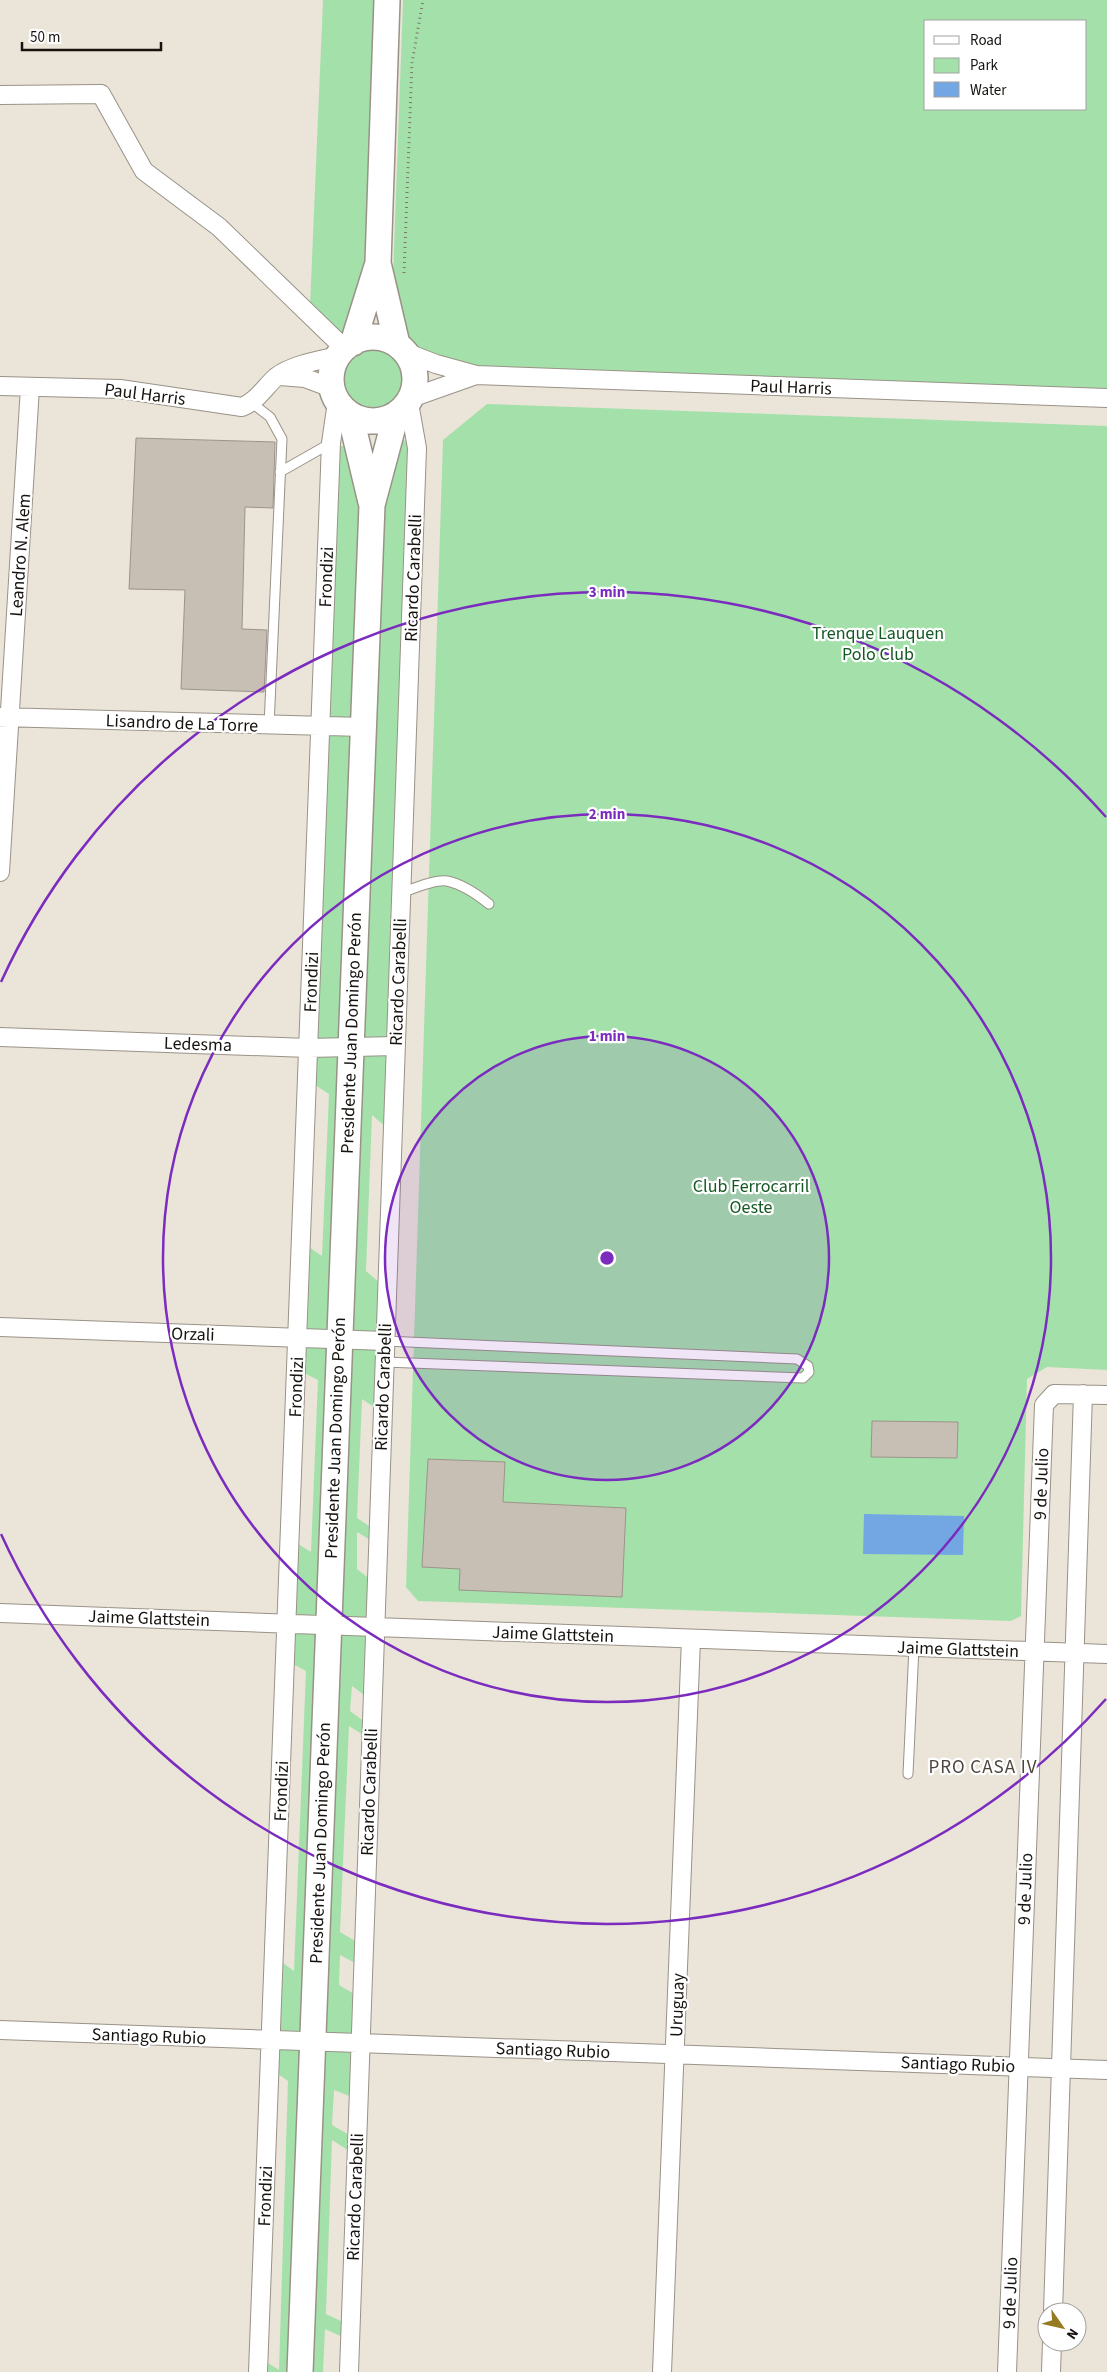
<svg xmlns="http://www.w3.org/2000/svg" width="1107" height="2372" font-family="'Source Sans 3',sans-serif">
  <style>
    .green { fill: #a4e1aa; fill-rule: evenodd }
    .water { fill: #73a7e4 }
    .building { fill: #c7beb4; stroke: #9c948a }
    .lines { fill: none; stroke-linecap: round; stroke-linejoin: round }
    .lane-casing { stroke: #999287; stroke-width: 11 }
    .street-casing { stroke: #999287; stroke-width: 20 }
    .secondary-casing { stroke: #999287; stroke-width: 28 }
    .path { stroke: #7c776f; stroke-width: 3; stroke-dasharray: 1 4; stroke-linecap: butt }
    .lane { stroke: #fff; stroke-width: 9 }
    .street { stroke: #fff; stroke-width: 18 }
    .secondary { stroke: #fff; stroke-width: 25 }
    .ring { fill: none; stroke: #7b2cbf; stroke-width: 2.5 }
    .labels { text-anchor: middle; stroke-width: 4.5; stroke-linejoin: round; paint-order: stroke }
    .street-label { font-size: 18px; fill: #16130f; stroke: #fff }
    .park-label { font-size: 18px; fill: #145923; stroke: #fff }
    .neighbourhood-label { font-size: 19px; letter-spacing: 1px; fill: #4c463d; stroke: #fff }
    .centre { fill: #7b2cbf; stroke: #fff; stroke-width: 2.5 }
    .ring-label { font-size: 15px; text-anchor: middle; font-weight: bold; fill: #7b2cbf; stroke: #fff; stroke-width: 4.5; stroke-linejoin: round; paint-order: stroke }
  </style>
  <rect width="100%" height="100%" fill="#ebe4d9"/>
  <path class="green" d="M323,0H378L368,267L344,339L310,306Z
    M403,0H1107V389L472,369L416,349L406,340L393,277ZM926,21H1086V109H926Z
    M341 380a33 33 0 1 1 66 0a33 33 0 1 1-66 0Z
    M487,404L1107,426V1370L1047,1367L1027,1379L1021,1616L1011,1621L418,1601L406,1587L443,440Z
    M399,439L411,442L387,1128L372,1115L366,1271L381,1284L377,1409L362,1399L357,1518L372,1528V1541L357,1532V1569L371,1580L367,1697L352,1686L350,1711L365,1722V1736L349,1726L340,1932L357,1942V1964L340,1955L339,1985L356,1995L352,2097L334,2090L332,2125L351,2136V2152L332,2140L326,2314L345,2323V2338L325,2329L323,2372H309L380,507Z
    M336,446H348L363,506L291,2372H263V2360L279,2370L288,2081L275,2072L280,1961L294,1971L306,1671L291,1663L295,1542L311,1552L318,1380L300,1371L306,1245L322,1256L329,1094L312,1083Z"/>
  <path class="water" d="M864,1514L964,1516L963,1555L863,1554Z"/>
  <path class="building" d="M136,438L275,442L273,508L245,507L242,629L267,630L264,692L181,689L185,590L129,589Z
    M872,1421L958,1422L957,1458L871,1457Z
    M428,1459L505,1462L503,1502L626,1508L622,1597L459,1590L460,1569L422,1567Z"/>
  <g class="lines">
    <g class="lane-casing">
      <path id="lane" d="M252,403L270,417L282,439L269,726
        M280,472L331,443
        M401,893C412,889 435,879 447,881C461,884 478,895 489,904
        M384,1362L803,1378L809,1372L808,1366L797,1359L385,1341
        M908,1774L914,1647"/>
    </g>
    <g class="street-casing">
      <path id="street" d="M0,95L101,94L144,171L219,227L345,349
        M405,352L436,364L476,375L1107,398
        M280,376L305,378L332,388
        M0,386L120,389L242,407C257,401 264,388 276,377C291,365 320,360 338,356
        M411,398L476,375
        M0,717L363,727
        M0,872L30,387
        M0,1037L308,1048L396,1046
        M0,1327L385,1341
        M0,1613L1107,1654
        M0,2030L1107,2070
        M1053,2312L1083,1394
        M258,2372L331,443L337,402
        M349,2372L417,448L409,403
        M662,2372L691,1639
        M1007,2372L1044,1405L1054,1394L1107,1395
        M1051,2372L1052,2342"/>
    </g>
    <g class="secondary-casing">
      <path id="secondary" d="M387,0L378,263L397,344
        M331 379a42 42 0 1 1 84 0a42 42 0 1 1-84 0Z
        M353,343L378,263
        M350,414L371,502
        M300,2372L372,505L396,415"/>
    </g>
    <path class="path" d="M404,273L412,63L423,0"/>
    <use href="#lane" class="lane"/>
    <use href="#street" class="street"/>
    <use href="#secondary" class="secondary"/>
  </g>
  <circle cx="607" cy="1258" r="222" fill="#7b2cbf" fill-opacity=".12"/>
  <g class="ring">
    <circle cx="607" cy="1258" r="222"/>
    <circle cx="607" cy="1258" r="444"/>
    <path d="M1106 1699A666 666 0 0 1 1 1534M1 982A666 666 0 0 1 1106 817"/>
  </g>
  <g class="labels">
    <g class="street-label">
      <text transform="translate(791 387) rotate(2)" y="6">Paul Harris</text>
      <text transform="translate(145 394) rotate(7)" y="6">Paul Harris</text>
      <text transform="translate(20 555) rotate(-86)" y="6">Leandro N. Alem</text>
      <text transform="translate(326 577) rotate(-88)" y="6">Frondizi</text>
      <text transform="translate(413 578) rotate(-88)" y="6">Ricardo Carabelli</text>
      <text transform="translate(182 723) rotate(2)" y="6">Lisandro de La Torre</text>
      <text transform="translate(311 982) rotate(-88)" y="6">Frondizi</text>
      <text transform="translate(398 982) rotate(-88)" y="6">Ricardo Carabelli</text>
      <text transform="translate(351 1033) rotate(-88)" y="6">Presidente Juan Domingo Perón</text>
      <text transform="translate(198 1044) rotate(2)" y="6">Ledesma</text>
      <text transform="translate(193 1334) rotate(2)" y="6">Orzali</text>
      <text transform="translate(296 1387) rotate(-88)" y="6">Frondizi</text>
      <text transform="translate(383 1387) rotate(-88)" y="6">Ricardo Carabelli</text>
      <text transform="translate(335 1438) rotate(-88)" y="6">Presidente Juan Domingo Perón</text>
      <text transform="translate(1041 1484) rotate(-88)" y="6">9 de Julio</text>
      <text transform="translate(149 1618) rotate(2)" y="6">Jaime Glattstein</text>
      <text transform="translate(553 1634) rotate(2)" y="6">Jaime Glattstein</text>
      <text transform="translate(958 1649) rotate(2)" y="6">Jaime Glattstein</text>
      <text transform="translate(281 1791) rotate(-88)" y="6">Frondizi</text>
      <text transform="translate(369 1792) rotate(-88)" y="6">Ricardo Carabelli</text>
      <text transform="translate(320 1843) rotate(-88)" y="6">Presidente Juan Domingo Perón</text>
      <text transform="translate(1025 1889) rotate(-88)" y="6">9 de Julio</text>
      <text transform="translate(677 2005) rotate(-88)" y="6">Uruguay</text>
      <text transform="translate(149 2036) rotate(2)" y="6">Santiago Rubio</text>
      <text transform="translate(553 2050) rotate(2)" y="6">Santiago Rubio</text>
      <text transform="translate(958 2064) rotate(2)" y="6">Santiago Rubio</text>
      <text transform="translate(265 2196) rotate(-88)" y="6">Frondizi</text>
      <text transform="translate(355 2197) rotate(-88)" y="6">Ricardo Carabelli</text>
      <text transform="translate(1010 2293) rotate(-88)" y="6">9 de Julio</text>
    </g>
    <g class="park-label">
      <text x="878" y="639">Trenque Lauquen<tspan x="878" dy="21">Polo Club</tspan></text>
      <text x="751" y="1192">Club Ferrocarril<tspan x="751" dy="21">Oeste</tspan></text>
    </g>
    <g class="neighbourhood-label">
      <text x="983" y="1773">PRO CASA IV</text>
    </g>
  </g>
  <circle cx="607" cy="1258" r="8" class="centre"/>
  <g class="ring-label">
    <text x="607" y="597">3 min</text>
    <text x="607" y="819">2 min</text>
    <text x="607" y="1041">1 min</text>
  </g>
  <rect x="924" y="20" width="162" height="90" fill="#ffffff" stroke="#a2a19f"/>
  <rect x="934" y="36" width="25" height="8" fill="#ffffff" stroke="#a2a19f"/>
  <text x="970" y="45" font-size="15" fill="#16130f">Road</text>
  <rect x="934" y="58" width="25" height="15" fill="#a4e1aa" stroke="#a2a19f"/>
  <text x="970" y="70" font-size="15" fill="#16130f">Park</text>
  <rect x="934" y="82" width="25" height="15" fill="#73a7e4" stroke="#a2a19f"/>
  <text x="970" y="95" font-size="15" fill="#16130f">Water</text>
  <g transform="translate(1062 2327) rotate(124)"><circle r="24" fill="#ffffff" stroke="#a2a19f"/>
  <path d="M0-4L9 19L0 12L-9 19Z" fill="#977b23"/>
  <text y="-8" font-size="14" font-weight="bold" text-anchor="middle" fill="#16130f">N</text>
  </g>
  <path d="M22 42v8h139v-8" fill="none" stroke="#16130f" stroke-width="2.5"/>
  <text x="30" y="42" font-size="15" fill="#16130f" stroke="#ffffff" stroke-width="4" paint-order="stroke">50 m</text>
</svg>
